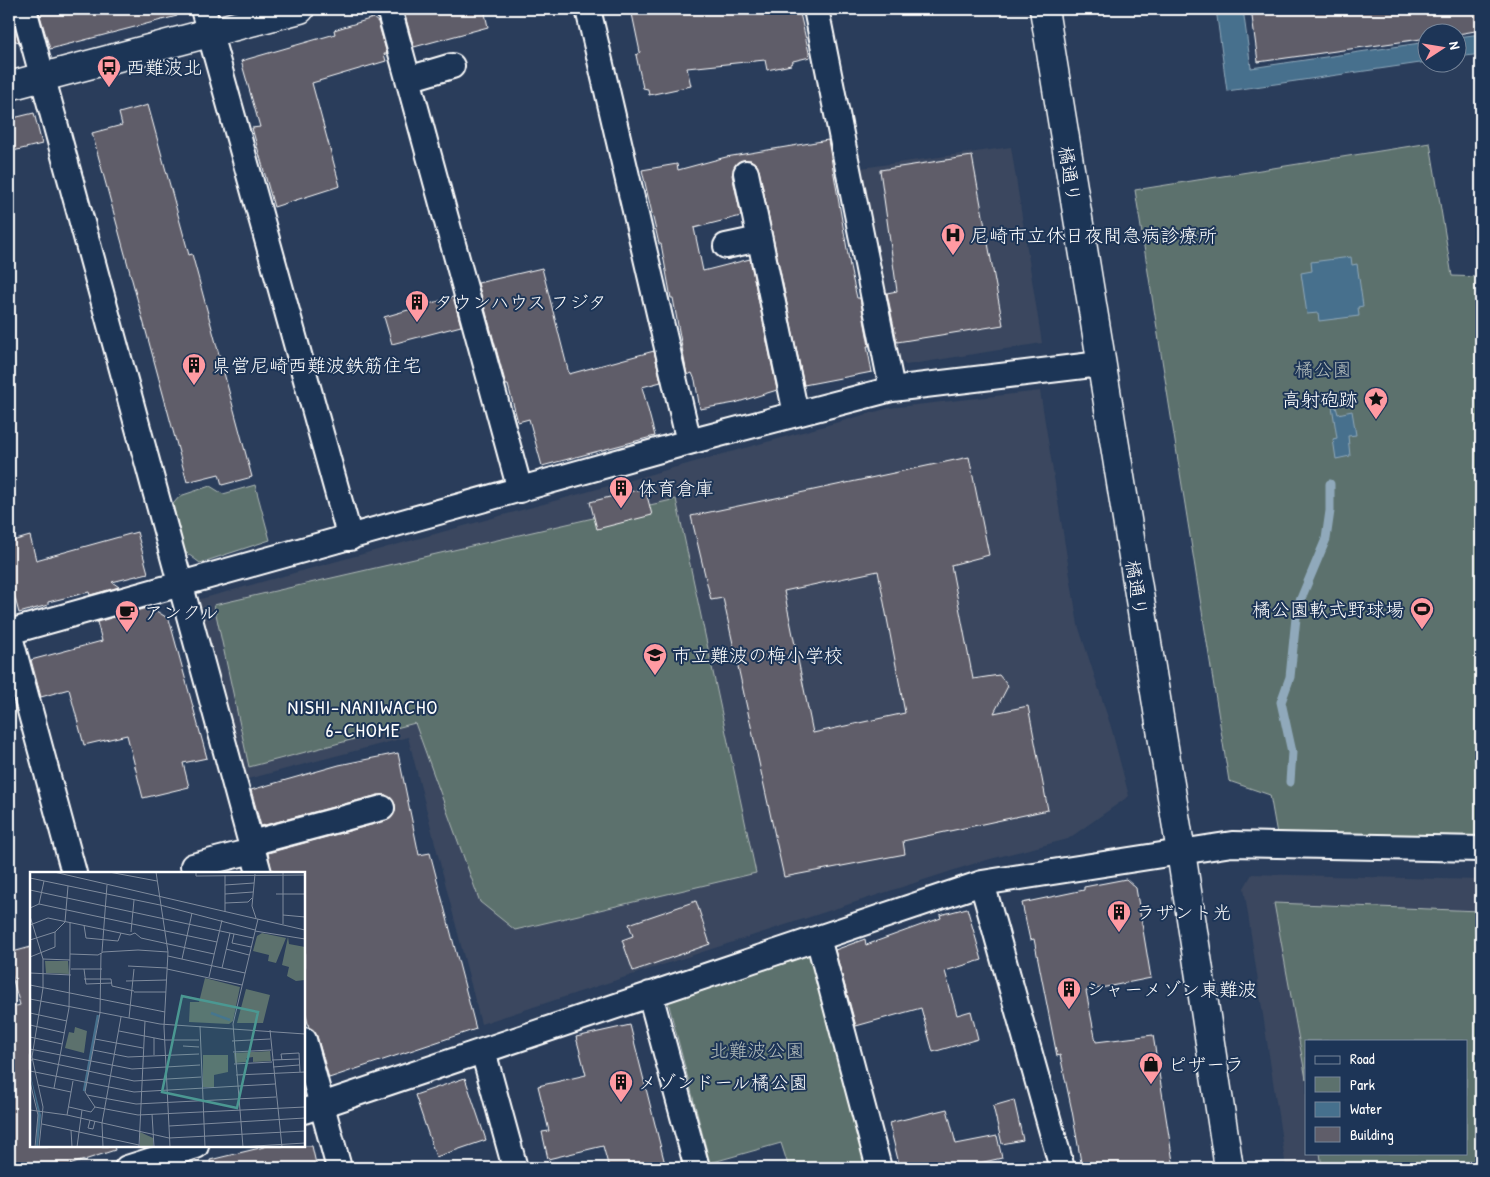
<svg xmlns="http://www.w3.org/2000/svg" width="1490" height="1177" font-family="'Patrick Hand','Klee One',sans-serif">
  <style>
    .built { fill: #3a475f; fill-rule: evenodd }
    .green { fill: #5c716d; stroke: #aeb8b6 }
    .water { fill: #46708d; stroke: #90a9bb }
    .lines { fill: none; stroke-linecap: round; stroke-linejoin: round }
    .stream { stroke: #90a9bb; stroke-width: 9 }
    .building { fill: #5f5d69; stroke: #fff; fill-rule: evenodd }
    .minor-casing { stroke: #fff; stroke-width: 28 }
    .tertiary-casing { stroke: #fff; stroke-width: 31 }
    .minor { stroke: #1d3557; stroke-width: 24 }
    .tertiary { stroke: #1d3557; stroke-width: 28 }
    .labels { text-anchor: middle; stroke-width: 4; stroke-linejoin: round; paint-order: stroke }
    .poi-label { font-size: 19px; fill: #fff; stroke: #1d3557; text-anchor: start }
    .street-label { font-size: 19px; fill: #fff; stroke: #1d3557 }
    .park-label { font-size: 19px; fill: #b6bfbd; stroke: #1d3557 }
    .neighbourhood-label { font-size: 20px; letter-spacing: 1px; fill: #fff; stroke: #1d3557 }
    .inset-river { fill: none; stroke: #46708d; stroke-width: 2.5 }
    .inset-road { fill: none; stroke: #7f8b9d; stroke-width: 1 }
    .view { fill: #4b9892; fill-opacity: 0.15; stroke: #4b9892; stroke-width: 2.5 }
    .inset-edge { fill: none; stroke: #fff; stroke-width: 2.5 }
  </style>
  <rect width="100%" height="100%" fill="#2a3d5b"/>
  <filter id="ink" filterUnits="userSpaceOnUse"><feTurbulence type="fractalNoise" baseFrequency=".02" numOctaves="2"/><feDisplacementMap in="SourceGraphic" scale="10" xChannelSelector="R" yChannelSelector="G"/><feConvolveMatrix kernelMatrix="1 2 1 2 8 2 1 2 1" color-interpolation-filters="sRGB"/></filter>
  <g filter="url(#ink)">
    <path class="built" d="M1011,147L1042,343L906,365L899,360L861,168Z
      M1040,391L1078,625L1111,727L1129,796L1068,839L979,862L481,1024L408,737L240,781L197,600L889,408Z
      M1252,874L1481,880V1168H1286L1244,888ZM1306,1041H1466V1153H1306Z"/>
    <path class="green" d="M1430,143L1452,276L1481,277V836L1277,834L1270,795L1229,781L1135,190Z
      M255,485L270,540L200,563L184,551L173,504L180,496L210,486L223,494Z
      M676,499L756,873L515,930L480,902L415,723L249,767L214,605Z
      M1274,903L1481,911V1168H1322L1320,1153H1466V1041H1306V1079Z
      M809,953L866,1168H789L781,1143L710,1163L668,1002Z"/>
    <path class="water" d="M1216,9H1243L1251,68L1427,42V62L1227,91Z
      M1481,34V54L1458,57V37Z
      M1351,257L1352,265L1357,264L1363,306L1358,307L1359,316L1319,321L1318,313L1307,314L1301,273L1312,271L1311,262Z
      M1332,406L1336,407L1338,414L1352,411L1356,435L1348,436L1350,456L1336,459L1333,439L1337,438Z"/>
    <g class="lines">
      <path class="stream" d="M1290,782L1292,752L1281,702L1290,677L1297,608L1326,539L1330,511V484"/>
    </g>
    <path class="building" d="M38,9H176L177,16L50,49Z
      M406,9H484L488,27L414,47L404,12Z
      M631,9H799L810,57L793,61L791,65L767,70L765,60L687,68L691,86L649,95L648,89L643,88L636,55L640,52Z
      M1251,9H1481V30L1458,34L1428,32V38L1258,62Z
      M9,14H11L19,42L9,39Z
      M373,18L378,22L387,54H384L386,61L312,83L340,186L274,207L252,128L260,127L241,61L335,34L334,30Z
      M148,105L189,255L192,254L252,477L222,485L219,474L187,482L92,133L122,125L119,113Z
      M34,113L42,144L9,152V119Z
      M828,140L851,272L857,298H860L869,346H867L872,372L804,385L759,170L751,160H743L737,163L732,175L741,216L694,228L703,271L750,259L777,390L735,403L700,409L695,380L692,373L687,375L673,298H671L661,244H659L642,170L677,164L678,170L726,157Z
      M972,156L1003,325L897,342L887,293L897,291L880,170Z
      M542,268L569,374L654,351L661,382L642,387L655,436L542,466L529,419L518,422L508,385H506L478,283Z
      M453,297L461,326L392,344L384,317Z
      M969,457L989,555L951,565L973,679L999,675L1008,686L994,713L1028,706L1048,810L903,841L905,854L784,877L723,598L711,600L691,516ZM878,571L905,713L813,733L784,591Z
      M645,488L652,515L597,529L590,502Z
      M137,532L148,573L112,582L119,587L90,595L89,592L48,602V605L19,613L9,576V542L30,536L36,560Z
      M150,607L169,619L207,758L183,763L189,787L143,798L127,735L84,745L69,689L41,697L31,660L102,641L97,622Z
      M398,753L419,855L430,853L476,1029L329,1078L317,1036L309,1028L304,1007V873H272L268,853L386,821L395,812V804L386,795H378L261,826L251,790L339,765Z
      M1126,879L1136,888L1151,978L1086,991L1096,1042L1153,1035L1174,1168H1082L1072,1111L1060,1055L1057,1056L1034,939L1030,940L1022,903L1084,890V887Z
      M696,901L710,944L633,971L622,940L633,936L629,924Z
      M967,908L982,960L945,971L957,1015L971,1011L978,1039L933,1052L921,1008L856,1026L835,950L865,939L866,945L941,918L940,915Z
      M31,947V1146H114L115,1150L60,1168H9V1008L20,1005L9,966V953Z
      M630,1025L666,1168H609L603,1146L548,1159L542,1132L549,1131L538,1086L586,1075L576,1037Z
      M465,1078L486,1140L436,1157L415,1095Z
      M1014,1100L1023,1140L1002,1144L993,1106Z
      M947,1109L956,1144L997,1136L1002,1158L957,1168H900L889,1123Z
      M268,1146H312L317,1168H211L210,1160Z"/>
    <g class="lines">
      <g class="minor-casing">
        <path id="minor" d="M24,9L259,873
          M203,9L350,538
          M389,9L520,490
          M588,9L689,442
          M816,9L892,389
          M408,79L452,66
          M746,173L796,414
          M726,246L759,239
          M9,632L689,442L892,389L1100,364
          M9,633L74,873
          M251,843L382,808
          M193,866L252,851
          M982,883L1062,1168
          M818,938L879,1168
          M650,994L697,1168
          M304,1040L339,1168
          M483,1051L515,1168
          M304,1111L982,883L1232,844L1481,849
          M127,1168L196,1146"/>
      </g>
      <g class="tertiary-casing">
        <path id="tertiary" d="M1044,9L1181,852L1229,1168
          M9,86L300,9"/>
      </g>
      <use href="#minor" class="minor"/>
      <use href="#tertiary" class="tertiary"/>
    </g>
  </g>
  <defs>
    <g id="bus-pin" transform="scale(1.25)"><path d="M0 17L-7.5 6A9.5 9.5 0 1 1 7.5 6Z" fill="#ff9aa2" stroke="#1d3557"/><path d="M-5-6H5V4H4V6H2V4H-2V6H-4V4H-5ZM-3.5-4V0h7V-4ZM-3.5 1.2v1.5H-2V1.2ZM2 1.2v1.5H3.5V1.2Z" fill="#111"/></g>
    <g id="hospital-pin" transform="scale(1.25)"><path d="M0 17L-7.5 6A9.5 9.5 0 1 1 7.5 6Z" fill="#ff9aa2" stroke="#1d3557"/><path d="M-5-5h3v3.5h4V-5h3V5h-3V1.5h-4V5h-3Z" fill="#111"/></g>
    <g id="building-pin" transform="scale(1.25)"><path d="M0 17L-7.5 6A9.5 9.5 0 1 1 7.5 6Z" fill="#ff9aa2" stroke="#1d3557"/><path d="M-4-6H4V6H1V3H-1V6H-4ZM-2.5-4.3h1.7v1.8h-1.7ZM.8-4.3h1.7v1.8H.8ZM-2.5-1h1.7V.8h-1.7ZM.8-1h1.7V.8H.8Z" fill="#111"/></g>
    <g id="sight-pin" transform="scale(1.25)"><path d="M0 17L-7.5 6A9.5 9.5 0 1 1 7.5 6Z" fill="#ff9aa2" stroke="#1d3557"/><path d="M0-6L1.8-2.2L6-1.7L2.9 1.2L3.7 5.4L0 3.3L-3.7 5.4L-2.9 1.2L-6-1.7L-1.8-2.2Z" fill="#111"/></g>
    <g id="stadium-pin" transform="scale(1.25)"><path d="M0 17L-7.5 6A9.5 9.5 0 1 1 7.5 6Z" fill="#ff9aa2" stroke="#1d3557"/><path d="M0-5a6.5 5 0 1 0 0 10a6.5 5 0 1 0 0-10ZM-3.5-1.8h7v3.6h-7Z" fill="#111"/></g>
    <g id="cafe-pin" transform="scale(1.25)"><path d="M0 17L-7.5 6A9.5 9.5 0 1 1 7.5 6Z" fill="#ff9aa2" stroke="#1d3557"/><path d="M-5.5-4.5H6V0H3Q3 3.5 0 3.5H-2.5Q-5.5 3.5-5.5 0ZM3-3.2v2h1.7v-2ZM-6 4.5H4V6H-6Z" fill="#111"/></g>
    <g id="school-pin" transform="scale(1.25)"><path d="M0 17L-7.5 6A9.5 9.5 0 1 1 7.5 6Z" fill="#ff9aa2" stroke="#1d3557"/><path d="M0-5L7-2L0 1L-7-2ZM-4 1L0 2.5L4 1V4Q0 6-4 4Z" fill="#111"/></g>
    <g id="shop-pin" transform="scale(1.25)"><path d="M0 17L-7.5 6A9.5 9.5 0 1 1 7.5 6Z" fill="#ff9aa2" stroke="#1d3557"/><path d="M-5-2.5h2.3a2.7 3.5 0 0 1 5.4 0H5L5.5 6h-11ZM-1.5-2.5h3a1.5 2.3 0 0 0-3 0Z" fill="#111"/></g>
  </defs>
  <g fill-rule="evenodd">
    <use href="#bus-pin" x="109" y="67"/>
    <use href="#hospital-pin" x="953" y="235"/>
    <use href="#building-pin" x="417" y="302"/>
    <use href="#building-pin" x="194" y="365"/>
    <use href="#sight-pin" x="1376" y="399"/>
    <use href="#building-pin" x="621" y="488"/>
    <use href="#stadium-pin" x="1422" y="609"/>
    <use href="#cafe-pin" x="127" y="612"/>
    <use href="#school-pin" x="655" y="655"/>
    <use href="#building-pin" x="1119" y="912"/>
    <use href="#building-pin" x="1069" y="989"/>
    <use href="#shop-pin" x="1151" y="1064"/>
    <use href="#building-pin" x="621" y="1082"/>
  </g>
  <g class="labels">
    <g class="poi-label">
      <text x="126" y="74">西難波北</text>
      <text x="970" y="242">尼崎市立休日夜間急病診療所</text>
      <text x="434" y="309">タウンハウス フジタ</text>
      <text x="212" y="372">県営尼崎西難波鉄筋住宅</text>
      <text x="1358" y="406" text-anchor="end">高射砲跡</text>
      <text x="638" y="495">体育倉庫</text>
      <text x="1404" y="616" text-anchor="end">橘公園軟式野球場</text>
      <text x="144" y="619">アンクル</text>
      <text x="672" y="662">市立難波の梅小学校</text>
      <text x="1136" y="919">ラザント光</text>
      <text x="1086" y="996">シャーメゾン東難波</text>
      <text x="1168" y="1071">ピザーラ</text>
      <text x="638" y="1089">メゾンドール橘公園</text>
    </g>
    <g class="street-label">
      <text transform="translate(1070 174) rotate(81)" y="7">橘通り</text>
      <text transform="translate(1137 588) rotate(81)" y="7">橘通り</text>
    </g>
    <g class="park-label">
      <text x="1323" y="376">橘公園</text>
      <text x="757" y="1057">北難波公園</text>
    </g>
    <g class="neighbourhood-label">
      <text x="363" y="714">NISHI-NANIWACHO<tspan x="363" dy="23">6-CHOME</tspan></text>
    </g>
  </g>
  <g transform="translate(30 872)">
    <rect width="275" height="275" fill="#2a3d5b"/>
    <path d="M232,61L256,66L246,91L238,89L239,83L223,79L227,64ZM258,65L259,72L275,75V108L266,109L257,104L259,95L252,93ZM15,89H38L39,102L16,101ZM175,106L210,115L203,149L199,152L159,150L160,130H169ZM216,117L240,123L233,151H207ZM45,155L57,159L54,181L35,176L39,160L44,161ZM240,179L241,189L223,190V185L216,186V190L205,191L204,181ZM173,183H198V200L184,203V215H173ZM110,260L123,266V275H110Z" fill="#5c716d"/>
    <path d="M0,201L11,243L8,275H6L8,240Z" fill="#46708d"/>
    <path class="inset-river" d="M181,141L200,148M54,219L68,143"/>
    <path class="inset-road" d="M24,0L275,58M79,0L127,9M126,0L138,80L134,155L140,275M166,0V4L275,3M225,2L222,34L226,46M195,3V40M0,6L130,33L225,58M195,13L224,11M0,18L223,66M195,22L223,20M246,22H275M195,31L218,30L222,26M9,32L14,9M0,36L9,32L187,70M253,43L275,45M0,44L13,87V116L2,185L13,235L9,275M40,50V82M253,52V0M0,53L18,46L100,63L105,61L111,66L184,82M54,53L56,66L88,69L91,61M225,59L275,67M101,60L104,28M204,62L202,71L221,75M0,68L25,60L35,50L38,14M196,77L219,83M72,80L77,13M138,84L215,101M0,85L25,75V60M13,87L40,88M152,87L162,41M98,94L137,96M192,96L200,61M41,97H72M54,97L56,112L82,111M137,97L212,113M0,101L41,103M179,105L192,48M54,107H81L82,114L104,119M96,109L137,108M0,113L135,140M104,120H136M0,127L130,152L275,162M39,136L40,82L68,83L73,80L108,78L138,80M0,141L37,149M99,146L104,97M0,153L35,161M170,154L175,275M240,158L252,275M89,159L135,168H169M0,165L32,172M124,166V183M65,167L113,176M202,169L240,167M153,174L169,175M0,177L102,197L170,193M63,178L98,185L169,182M203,180L241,178M242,188L269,187M252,188L251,182L269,181L270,200M0,189L3,187L104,209L171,205M204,192L242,190M243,195L269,193M0,199L104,220L245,212M206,203L275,200M0,210L8,243L5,275M8,213L41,220M24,216L39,136M57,223L106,232L246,225M39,235L61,240L65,235L55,220L70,141L71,81M65,235L108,243L275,235M0,238L37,243L139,266L275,259M122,242L124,275M37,243L43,209M60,248L58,256L63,257L65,249M12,252L109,273M139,254L275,246M41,258L42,275M47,275L52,238M73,275L72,251L91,145M109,275L115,149M209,275L275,271M213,275L203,152L228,47"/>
    <path class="view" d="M152,124L228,140L207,236L132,220Z"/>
    <rect width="275" height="275" class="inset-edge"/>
  </g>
  <rect width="1490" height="1177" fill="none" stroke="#1d3557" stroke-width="30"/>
  <rect x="15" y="15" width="1460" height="1147" fill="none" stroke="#fff" stroke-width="2" filter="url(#ink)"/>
  <rect x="1305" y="1040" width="162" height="115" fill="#1d3557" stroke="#77869a"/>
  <rect x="1315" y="1056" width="25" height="8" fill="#1d3557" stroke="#77869a"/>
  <text x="1350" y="1064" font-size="15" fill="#ffffff">Road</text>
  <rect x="1315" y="1077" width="25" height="15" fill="#5c716d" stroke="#77869a"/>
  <text x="1350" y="1090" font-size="15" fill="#ffffff">Park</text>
  <rect x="1315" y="1102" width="25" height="15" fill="#46708d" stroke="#77869a"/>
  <text x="1350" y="1114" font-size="15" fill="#ffffff">Water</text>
  <rect x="1315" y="1127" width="25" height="15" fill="#5f5d69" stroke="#77869a"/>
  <text x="1350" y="1140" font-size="15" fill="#ffffff">Building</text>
  <g transform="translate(1442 48) rotate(78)"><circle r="24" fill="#1d3557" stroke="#77869a"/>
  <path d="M0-4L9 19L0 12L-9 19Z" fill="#ff9aa2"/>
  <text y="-8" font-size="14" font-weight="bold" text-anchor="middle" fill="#ffffff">N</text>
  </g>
</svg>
